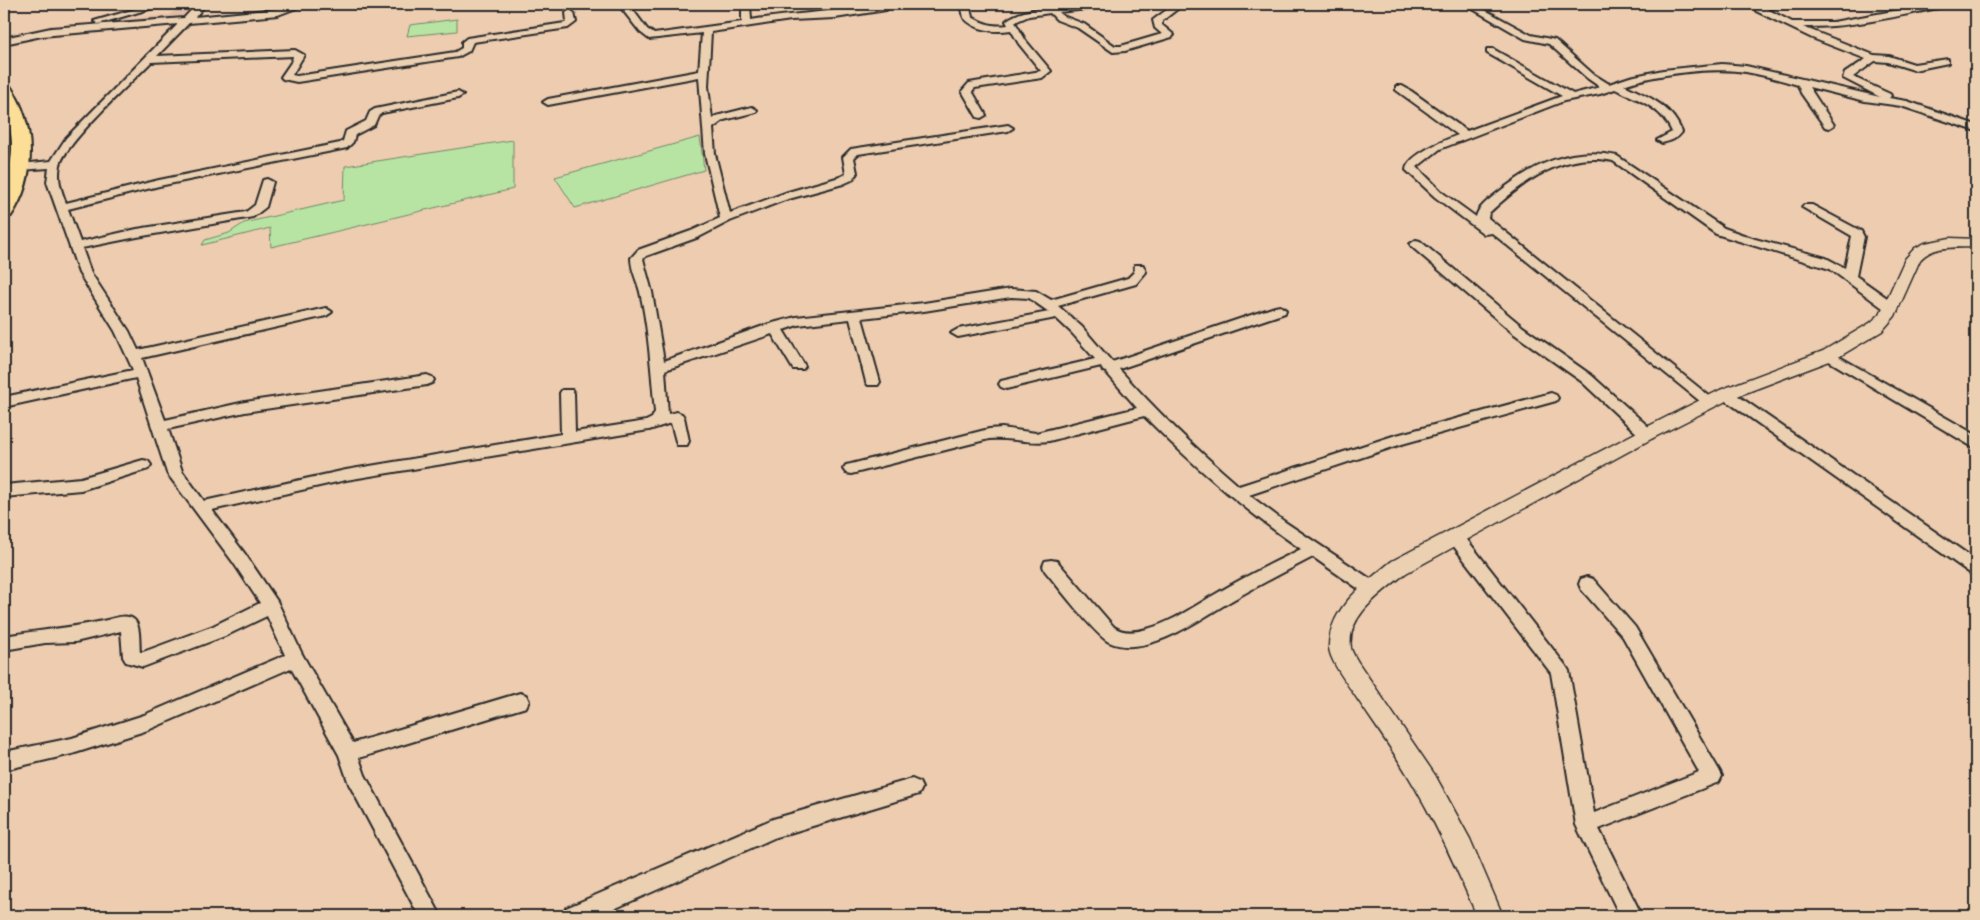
<svg xmlns="http://www.w3.org/2000/svg" width="1980" height="920" font-family="Caveat,sans-serif">
  <style>
    .built { fill: #e0bca5 }
    .green { fill: #b7e4a3; stroke: #718867 }
    .lines { fill: none; stroke-linecap: round; stroke-linejoin: round }
    .minor-casing { stroke: #2b2b2b; stroke-width: 4 }
    .tertiary-casing { stroke: #2b2b2b; stroke-width: 3 }
    .trunk-casing { stroke: #2b2b2b; stroke-width: 4 }
    .minor { fill: #ebd0b2; fill-rule: evenodd }
    .tertiary { fill: #ebd0b2; fill-rule: evenodd }
    .trunk { fill: #fcde96; fill-rule: evenodd }
  </style>
  <rect width="100%" height="100%" fill="#edccb0"/>
  <filter id="ink" filterUnits="userSpaceOnUse"><feTurbulence type="fractalNoise" baseFrequency=".02" numOctaves="2"/><feDisplacementMap in="SourceGraphic" scale="10" xChannelSelector="R" yChannelSelector="G"/><feConvolveMatrix kernelMatrix="1 2 1 2 8 2 1 2 1" color-interpolation-filters="sRGB"/></filter>
  <g filter="url(#ink)">
    <path class="built" d="M192,6L181,20L117,26L122,19L170,15L179,7Z"/>
    <path class="green" d="M457,19V31L407,36L410,25Z
      M700,137L704,170L575,208L555,177Z
      M513,140V189L271,247L270,228L202,245L205,240L229,233L244,223L344,200L345,166Z"/>
    <g class="lines">
      <g class="minor-casing">
        <path id="minor" d="M153,4H166L98,24L94,21Z
          M197,4H206L195,17L277,9L295,4H307L278,15L189,23L157,56L295,50L304,55L292,75L297,76L455,52L462,48V42L467,38L565,23L567,21L566,13L570,10L574,13L576,22L568,28L473,42L469,51L458,57L297,82L283,79L281,77L292,61L293,56L151,62C132,82 66,142 60,165C57,179 61,190 66,203L159,180L340,143L343,141L346,131L366,121L370,112L375,109L458,92L463,95L458,98L382,113L378,116L374,125L355,135L353,142L347,148L159,186L68,209L80,242L137,229L246,212L255,205L263,180L267,179L273,182L266,207L253,217L137,237L82,248L91,273L129,331L138,350L326,308L332,312L326,316L142,358L165,420L245,402L427,375L432,377L434,380L432,383L427,385L245,412L168,429L182,471L204,501L346,470L561,434L560,393L562,390H572L574,393L575,432L646,421L652,418L655,412C651,372 649,331 640,292C637,280 631,270 631,258L638,250L691,231L720,218L705,154L699,77L548,105L543,102L548,99L699,71L702,33L649,39L640,32L618,4L630,6L647,29L654,34L742,22V4H750L751,20C796,13 841,11 886,4L890,7L886,10L835,18L791,20L711,32L708,86L712,119L716,116L752,107L757,110L756,112L724,120L713,128L715,154L730,213L788,192L840,177L846,174L843,157L851,149L1008,125L1013,128L1008,131L858,154L854,158L857,173L852,180L843,184L785,200L730,221L699,237L646,256L643,259L652,292L664,361L769,324L796,317L924,303L1011,289L1036,291L1051,300L1128,278L1134,272L1135,265H1143L1146,272L1136,284L1058,306L1082,327L1112,362L1275,307L1280,306L1286,310L1285,313L1119,369C1156,411 1196,449 1239,486L1393,436L1551,393L1556,395L1558,398L1556,401L1402,444L1249,495L1285,522L1378,584L1380,589L1378,594L1372,596L1366,594L1313,557C1288,570 1263,583 1238,597C1205,615 1149,660 1109,642C1095,635 1057,585 1045,571L1043,566L1045,561L1051,560L1057,561L1114,627C1124,634 1136,632 1147,629C1173,622 1196,605 1219,592C1245,576 1273,563 1301,549C1244,510 1193,465 1144,416L1049,441C1029,444 1009,437 989,439L851,474L846,473L843,469L846,465L851,464L989,429L1002,428L1036,433L1137,408L1106,372L1103,371L1101,366L1006,389L1001,387L999,384L1001,381L1095,359L1072,333L1056,318L958,337L951,333L958,329L1049,312L1029,298L1011,297L924,311L862,318L880,382L878,385H868L866,382L850,319L798,325L783,330L805,366L803,369H793L772,334L665,370L668,414L677,412L682,414L684,417L689,441L687,445H677L671,423L649,430L346,480L212,510L245,554L277,601L302,654L353,743L520,693L526,695L529,701L526,707L359,758L365,775L441,916H419L349,784L339,755L291,668L148,730L72,754L4,770V752L72,738L144,715L285,655L267,616L225,636L143,667L126,662L123,657L121,631L75,642L45,643L4,650V636C39,630 73,628 107,620C115,618 126,614 133,619C141,624 139,643 140,652H143L213,626L260,603L233,562L167,473L136,378L4,407V397L133,370L115,331L79,273L47,182L49,168L20,170L15,167L20,164L51,161L66,138L178,24L42,36L4,44V38L51,28L184,18Z
          M961,4H969L972,17C984,24 994,27 1008,25L1006,21C1022,5 1088,4 1111,4L1107,7L1059,12L1063,16L1084,24L1115,46H1121L1162,34L1155,28L1153,20L1172,6V4H1180V7L1162,21V25L1174,35L1172,37L1125,51L1113,52L1078,28L1057,20L1050,13L1029,16L1015,22L1026,41L1051,71L1042,78L975,88L972,91L986,115L981,118L977,117L962,91L969,83L1041,71L1019,44L1011,30C994,33 975,30 964,18Z
          M1235,4H1253C1249,8 1238,8 1235,4Z
          M1464,4H1474L1531,35L1555,40L1593,74L1609,84L1630,77L1663,70L1722,64L1746,66L1880,97L1843,78L1845,73L1866,59L1812,38L1756,11V7L1777,4L1776,7L1767,9L1792,22H1833L1932,4H1947L1943,7C1897,16 1851,28 1803,27L1874,55L1889,56L1914,64L1948,59V63L1914,70L1888,62L1875,61L1853,77L1890,94L1891,96L1889,98L1907,101L1976,125V131L1901,106L1865,101L1809,87L1834,125L1829,128L1825,127L1801,93L1798,85C1781,80 1763,75 1746,72C1712,67 1656,74 1624,85C1649,97 1671,105 1682,132C1677,139 1670,141 1662,143L1657,140L1672,132C1661,106 1638,100 1615,89L1600,94L1564,101L1440,149L1417,167L1443,193L1476,217C1478,207 1489,200 1496,194C1533,165 1569,146 1617,156L1724,228L1755,239L1826,258L1845,268L1852,236L1802,207L1804,205H1812L1861,231L1864,237L1856,276L1897,305L1898,308L1897,311H1887L1830,269L1716,234L1613,161C1564,151 1523,181 1489,213L1488,218L1718,403L1716,406H1706L1492,233L1484,234L1435,197L1406,170C1407,155 1445,140 1458,135L1396,90V86H1402L1411,91L1467,131L1562,96L1487,53V49H1493L1573,94L1600,87L1587,78L1549,44L1525,39Z
          M1416,240L1420,241L1523,327L1591,375L1652,430L1654,434L1652,438H1642L1581,381L1513,333L1412,247L1410,244Z
          M1829,351L1976,435V447L1971,446L1824,358L1822,355L1824,352Z
          M1726,389L1731,391L1976,560V574L1970,573L1721,397L1719,394L1721,391Z
          M143,460L148,461L151,465L148,469L81,490L4,497V485L81,478Z
          M1455,530L1461,532L1566,666L1569,671L1594,813L1699,772L1623,637L1581,589L1579,584L1581,579L1587,577L1593,579L1635,627L1719,770L1722,776L1719,782L1599,829L1642,916H1620L1576,825L1551,673L1449,540L1447,536L1449,532Z
          M912,779L919,782L922,788L919,794L776,837L598,916H563L566,908L773,819Z"/>
      </g>
      <g class="tertiary-casing">
        <path id="tertiary" d="M1950,238L1976,239V247C1957,248 1934,244 1920,260L1895,316L1882,331L1835,359L1732,398L1653,438L1406,573C1384,591 1346,615 1351,648C1352,653 1356,658 1358,662L1435,775L1470,839L1503,916H1477C1459,874 1441,833 1418,793C1400,760 1377,728 1356,697C1349,686 1329,660 1329,647C1329,608 1364,584 1392,561L1641,430L1720,390L1823,351L1870,323L1880,314L1905,259L1915,248L1925,243Z"/>
      </g>
      <g class="trunk-casing">
        <path id="trunk" d="M4,85L10,86C36,124 37,178 11,216L4,218C3,210 3,199 4,191C5,177 12,164 12,149C13,127 2,108 4,85Z"/>
      </g>
      <use href="#minor" class="minor"/>
      <use href="#tertiary" class="tertiary"/>
      <use href="#trunk" class="trunk"/>
    </g>
  </g>
  <rect width="1980" height="920" fill="none" stroke="#ebd0b2" stroke-width="20"/>
  <rect x="10" y="10" width="1960" height="900" fill="none" stroke="#2b2b2b" stroke-width="2" filter="url(#ink)"/>
</svg>
